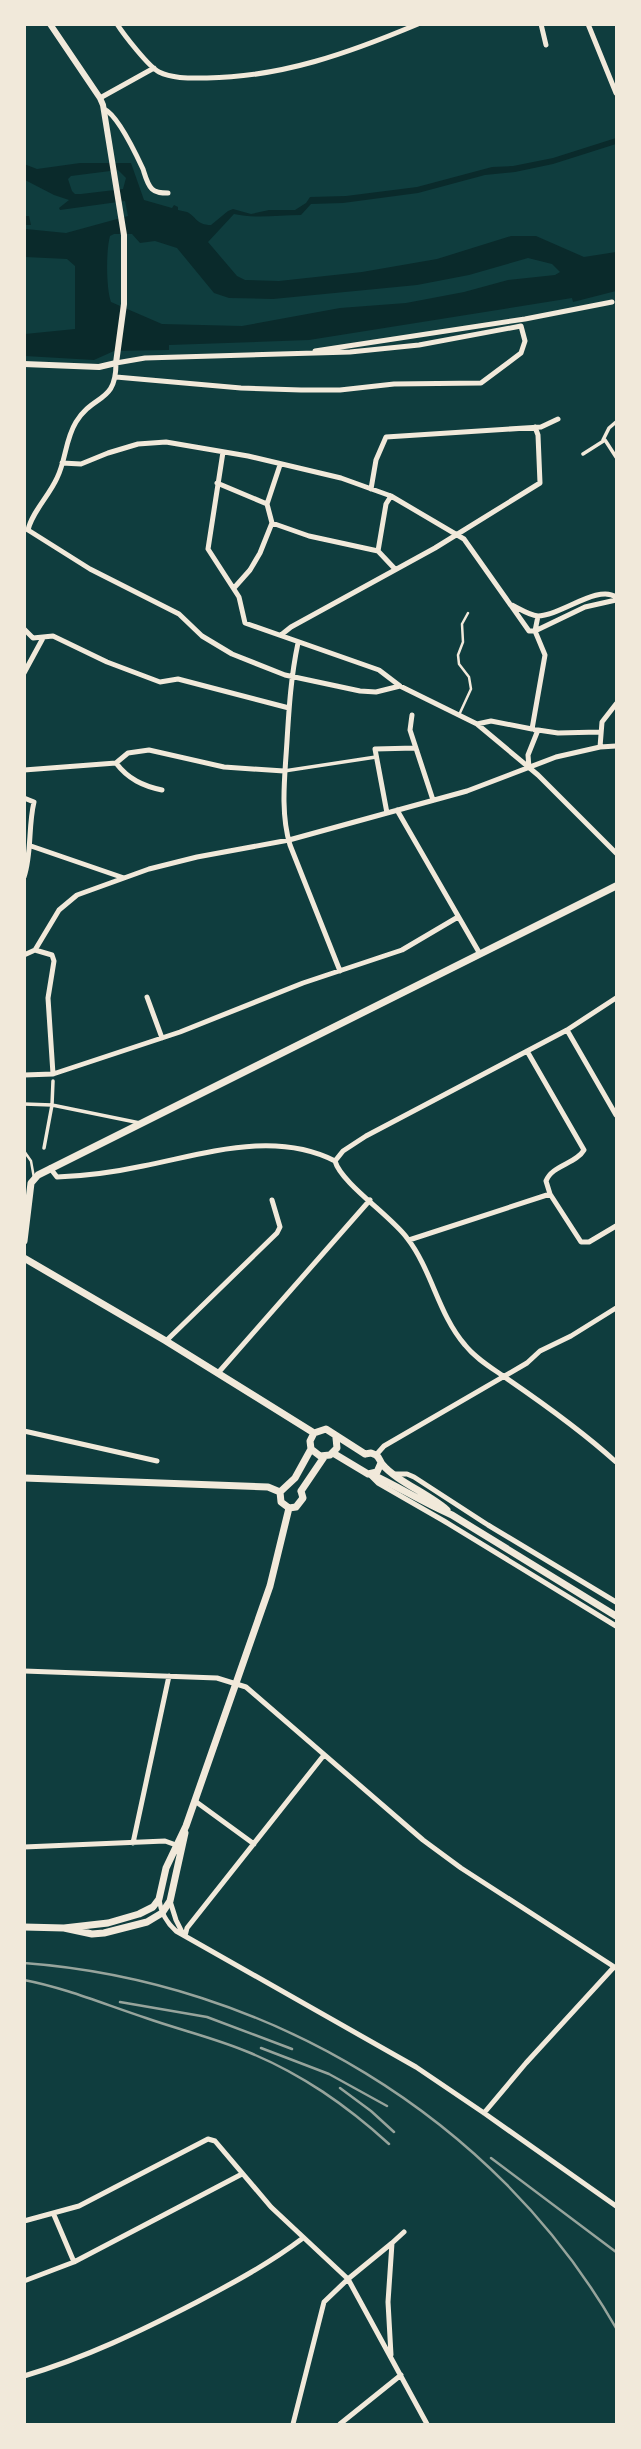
<svg xmlns="http://www.w3.org/2000/svg" width="641" height="2449" font-family="'Exo 2',sans-serif">
  <style>
    .water { fill: #0a2a2b; fill-rule: evenodd }
    .lines { fill: none; stroke-linecap: round; stroke-linejoin: round }
    .service { stroke: #f1e9da; stroke-width: 2.5 }
    .pedestrian { stroke: #f1e9da; stroke-width: 3.5 }
    .minor { stroke: #f1e9da; stroke-width: 5 }
    .tertiary { stroke: #f1e9da; stroke-width: 6 }
    .secondary { stroke: #f1e9da; stroke-width: 7 }
    .rail { stroke: #97a49c; stroke-width: 2.5 }
  </style>
  <rect width="100%" height="100%" fill="#0f3d3e"/>
  <path class="water" d="M616,138V144L553,164L515,172L485,175L418,193L343,203L311,204L301,215C278,215 256,219 234,214L208,242L237,276L245,280L279,281L362,272L437,259L511,236H536L584,257L616,252V291L573,302L572,298L309,340L169,345V350L114,351L94,360L25,356V334L75,329V266L67,259L25,257V216H29L31,225H26V229L66,233L128,216L125,201L60,210L59,208L69,200L54,195L25,180L24,164L37,169L80,163H131L144,200L172,208L174,205L178,207V210C181,211 184,211 187,212C196,216 196,225 211,225L228,211L233,209L251,214L269,210H295L306,203L310,197L346,196L417,187L492,167L513,166L553,158ZM118,170L126,178L123,189L81,194H75L72,191L68,179L71,176ZM114,234H132L140,243L155,241L177,248L214,293L229,298L273,299L417,285L469,275L528,258L552,264L560,272L555,275L508,280L464,292L406,303L340,308L242,326L162,324L111,302C106,288 106,250 110,236Z"/>
  <g class="lines">
    <path class="service" d="M459,715L471,689L469,677L459,664L458,655L463,642L462,624L468,613
      M24,1151L31,1161L34,1178"/>
    <path class="pedestrian" d="M603,440L609,428L616,422
      M583,454L605,440L616,457
      M284,771L376,757
      M24,1104L52,1105L140,1123
      M44,1148L52,1105L53,1081"/>
    <path class="minor" d="M117,24C124,35 149,67 159,72C173,79 192,78 207,78C282,77 349,53 418,24
      M541,24L546,45
      M588,24L616,93
      M100,98L154,68
      M104,109C118,115 136,154 143,169C145,175 147,184 152,189C156,193 162,193 168,193
      M315,351L525,319L612,302
      M223,452L208,549L239,597L245,623L379,670L400,686L477,724L538,775L616,853
      M62,463L81,464L108,453L138,444L166,442L248,456L341,478L391,496L464,539L529,631H535L585,607L616,600
      M217,483L267,504
      M371,489L376,460L386,437L541,427L558,419
      M272,523L309,536L378,551L386,504L391,496
      M28,530C32,512 49,496 57,478C66,460 65,440 76,422C94,393 116,404 116,363L145,358L350,352L419,345L521,326L525,341L521,353L481,383L394,384L340,390H301L241,388L116,377
      M28,530L90,569L179,614L202,636L232,654L285,675L360,691L376,692L400,686
      M378,551L395,569
      M234,588L250,570L260,553L272,523L267,504L280,465
      M512,605C520,609 529,615 538,616C560,616 598,584 616,597
      M24,629L33,638L53,636L107,662L160,682L178,679L289,708
      M281,635L291,627L435,548L540,483L538,435L535,427
      M298,643C291,676 289,708 287,741C285,775 280,812 290,845L340,971
      M24,673L43,638
      M412,715L410,730L433,800
      M477,724L491,721L532,729
      M532,729L545,655L535,631L538,616
      M538,730L558,733L599,732
      M600,747L602,722L616,704
      M116,763C128,779 143,786 162,790
      M529,768L528,755L538,730H535
      M24,770L116,763L128,753L149,750L224,767L284,771
      M24,798L34,802C28,827 32,853 24,877
      M397,810L480,954
      M387,813L375,749L415,748
      M31,846L124,878
      M35,950L59,910L77,895L149,869L197,857L289,840L467,791L556,757L600,747L616,746
      M35,950L52,955L54,961L48,998L53,1074
      M24,955L35,950
      M147,997L162,1038
      M567,1030L616,1115
      M527,1051L584,1150C576,1164 552,1165 546,1181L550,1194L581,1242H589L616,1226
      M24,1075L53,1074L180,1032L303,983L402,950L458,917
      M335,1161C341,1183 391,1216 407,1238C432,1270 438,1314 465,1345C476,1359 492,1368 506,1378C544,1404 582,1431 616,1462
      M335,1161L343,1151L366,1136L567,1030L616,998
      M50,1168L57,1177C86,1176 115,1172 143,1166C205,1154 274,1130 335,1161
      M409,1240L550,1194
      M166,1341L277,1233L280,1227L272,1200
      M218,1373L370,1200
      M24,1431L157,1461
      M376,1455L384,1446L527,1363L540,1351L571,1336L616,1308
      M396,1474H407L414,1477L488,1525L616,1602
      M371,1476L378,1483L444,1521L616,1626
      M24,1671L217,1678L246,1687L423,1840L461,1868L616,1968
      M195,1801L254,1844
      M133,1843L169,1676
      M24,1847L165,1841L176,1845
      M159,1899C161,1913 166,1922 176,1931L416,2067L484,2113L616,2206
      M170,1901L176,1920L183,1934
      M185,1936L187,1928L324,1755
      M484,2113L526,2063L614,1967
      M54,2215L74,2262
      M24,2221L79,2206L208,2139L215,2141L271,2207L348,2279L324,2302L293,2424
      M392,2243L404,2232
      M24,2281L74,2262L242,2174
      M391,2355L388,2302L392,2243L348,2279L427,2424
      M24,2376C85,2358 141,2331 197,2302C233,2283 270,2263 303,2238
      M340,2424L401,2375"/>
    <path class="tertiary" d="M24,364L99,367L116,363L124,304V235L103,105L100,98L50,24"/>
    <path class="secondary" d="M24,1241L31,1183L38,1175L616,886
      M24,1258L166,1341L314,1433
      M336,1438L337,1448L330,1455L320,1456L311,1449L310,1441L314,1433L326,1429L365,1454
      M333,1453L368,1474L377,1472L381,1463
      M365,1454L371,1453L376,1455C379,1457 380,1461 382,1464C396,1481 429,1494 447,1510
      M371,1474C399,1487 424,1503 452,1515L616,1616
      M24,1478L268,1487L280,1492
      M301,1491L303,1498L296,1507L289,1508L281,1502L280,1492L295,1478L311,1449
      M301,1491L324,1457
      M24,1927L64,1928L92,1934L104,1933L147,1922L162,1913L170,1901L185,1833
      M64,1928L108,1923L139,1914L153,1907L159,1899L166,1868L186,1826L270,1586L289,1508"/>
    <path class="rail" d="M24,1963C266,1981 495,2117 616,2328
      M24,1980C66,1988 106,2005 146,2018C180,2030 215,2038 248,2052C302,2074 346,2105 389,2144
      M120,2002L207,2017L292,2049
      M261,2048L329,2074L387,2106
      M340,2088L371,2111L394,2132
      M491,2158L616,2252"/>
  </g>
  <rect width="641" height="2449" fill="none" stroke="#f1e9da" stroke-width="52"/>
</svg>
